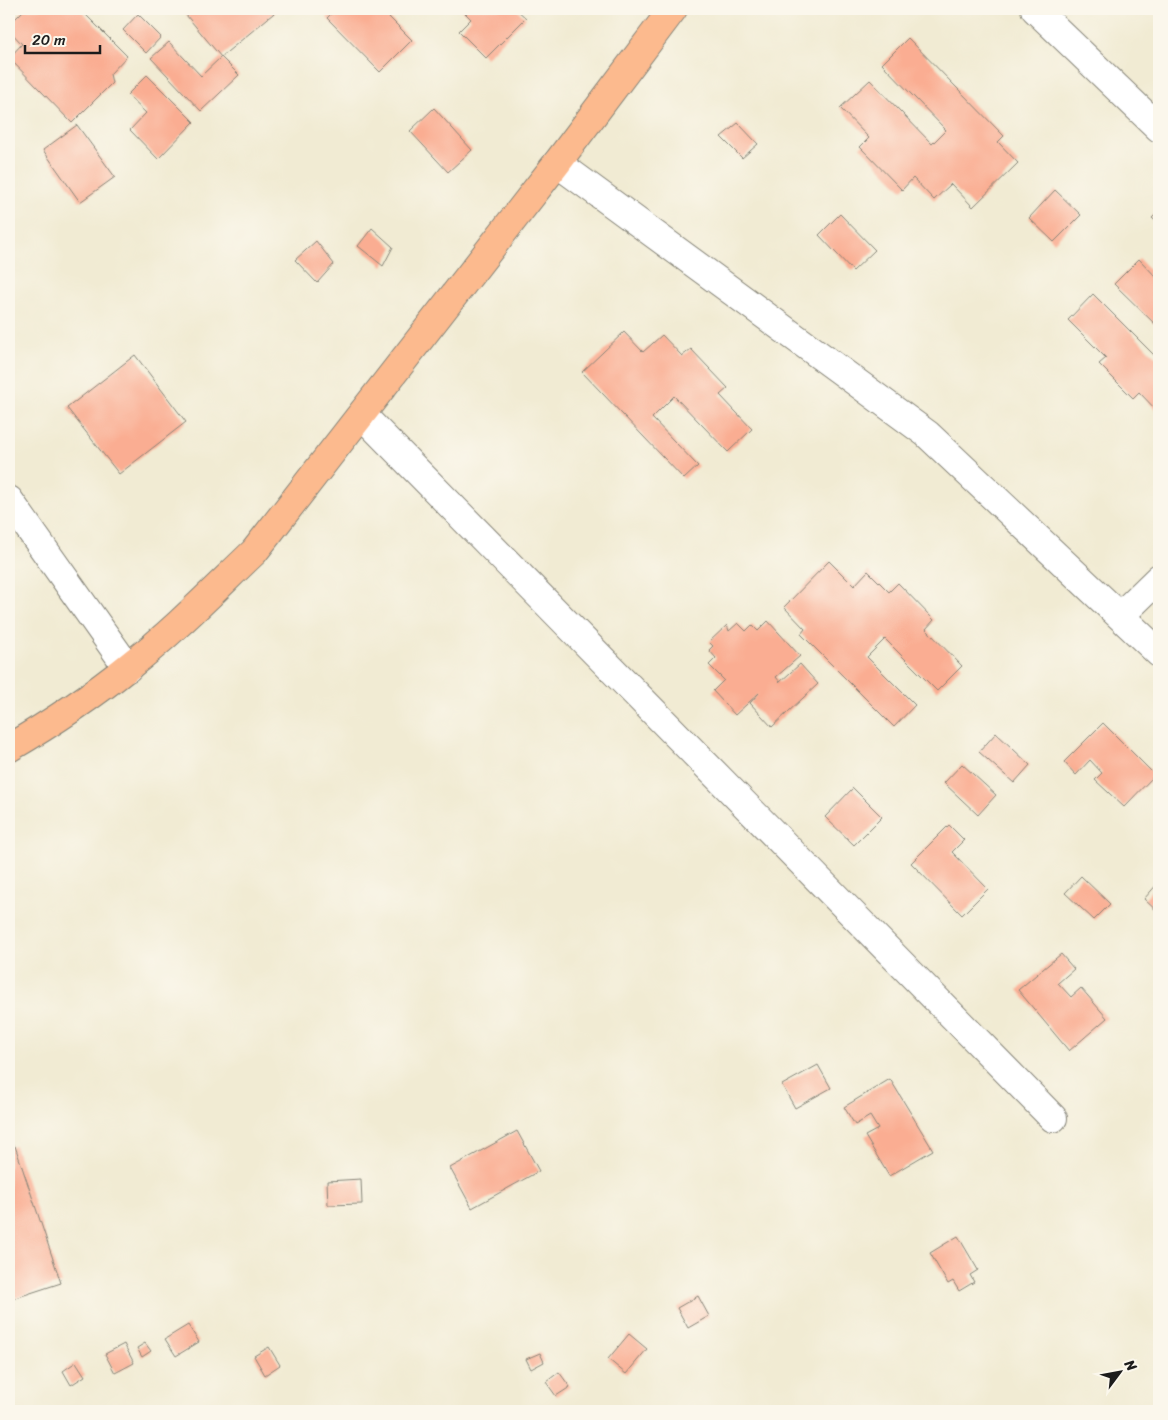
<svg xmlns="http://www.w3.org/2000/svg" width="1168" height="1420" font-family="Sriracha,sans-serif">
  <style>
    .building { fill: #faad92 }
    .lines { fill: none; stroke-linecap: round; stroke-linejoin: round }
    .minor-casing { stroke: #868478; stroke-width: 30 }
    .major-casing { stroke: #868478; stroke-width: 30 }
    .minor { stroke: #fff; stroke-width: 28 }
    .major { stroke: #fcba8e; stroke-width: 28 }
  </style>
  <rect width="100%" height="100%" fill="#fbf7ec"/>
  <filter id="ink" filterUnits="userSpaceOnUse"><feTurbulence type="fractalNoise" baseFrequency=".02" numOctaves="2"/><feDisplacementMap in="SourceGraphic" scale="10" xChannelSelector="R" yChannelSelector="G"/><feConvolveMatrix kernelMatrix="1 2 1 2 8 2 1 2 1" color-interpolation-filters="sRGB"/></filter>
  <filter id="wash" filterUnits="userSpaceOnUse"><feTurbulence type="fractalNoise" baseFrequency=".0096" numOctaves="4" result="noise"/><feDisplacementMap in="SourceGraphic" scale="20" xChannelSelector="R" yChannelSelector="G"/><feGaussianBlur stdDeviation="1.12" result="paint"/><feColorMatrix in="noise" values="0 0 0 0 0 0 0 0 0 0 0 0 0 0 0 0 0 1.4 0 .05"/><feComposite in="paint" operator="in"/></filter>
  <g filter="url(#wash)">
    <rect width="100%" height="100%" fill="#f1ebd3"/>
    <g id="blocks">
      <path class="building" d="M25,9H80L127,56L110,74L112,83L72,123L9,58L22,44L9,30V25Z
        M181,9H279L221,57Z
        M336,9H381L412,40L380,72L327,18Z
        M461,9H516L526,18L486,58L459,31L471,19Z
        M138,14L161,37L146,53L123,30Z
        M908,38L1004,136L998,142L1018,163L973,207L951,184L934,200L913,178L902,190L860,147L869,138L840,108L870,80L932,144L946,130L882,64Z
        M169,42L201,76L221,57L239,75L201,111L151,58Z
        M147,75L194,122L158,159L130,130L146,113L127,95Z
        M434,108L472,150L448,172L410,131Z
        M738,123L758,144L742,158L721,137Z
        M77,125L115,177L80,202L43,150Z
        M1055,190L1081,215L1054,242L1029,218Z
        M1159,211V224L1152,218Z
        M840,214L875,250L853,271L819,235Z
        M372,228L393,247L383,266L358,246Z
        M316,241L334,264L317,283L295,260Z
        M1139,259L1159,280V328L1114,284Z
        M1093,294L1159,360V413L1139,392L1133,398L1099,364L1106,358L1068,320Z
        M624,332L643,352L662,335L682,356L691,349L728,388L720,395L752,429L728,452L674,396L652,418L698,466L684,479L582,372Z
        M135,355L186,422L119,474L67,408Z
        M829,561L854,586L868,571L889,592L898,583L934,620L926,629L962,666L937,691L885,639L867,657L915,705L894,727L801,634L805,629L784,607Z
        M768,621L800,656L776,677L780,682L800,664L818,684L772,727L750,703L759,693L735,715L713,691L724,680L709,665L716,658L709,650L713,646L709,642L727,625L729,631L738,623L746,631L752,625L758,631Z
        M1103,723L1155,775L1124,807L1095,780L1102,773L1090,760L1076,775L1064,762Z
        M996,733L1030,765L1014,783L979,752Z
        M962,764L996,795L978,815L944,783Z
        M853,788L882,817L854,845L825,817Z
        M949,825L964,840L952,852L988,889L962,915L911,863Z
        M1081,876L1110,904L1094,920L1065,893Z
        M1159,882V913L1144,899Z
        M1061,954L1074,969L1058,983L1071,997L1081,988L1107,1018L1069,1051L1018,990Z
        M818,1065L831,1088L795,1108L782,1085Z
        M890,1079L933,1150L889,1176L865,1136L878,1129L870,1116L855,1125L844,1107Z
        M517,1131L539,1171L472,1208L450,1168Z
        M15,1146L61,1283L9,1300V1148Z
        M361,1179L362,1204L328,1205L327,1181Z
        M958,1236L978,1270L970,1275L974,1282L959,1291L953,1281L948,1284L930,1253Z
        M698,1296L709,1316L688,1328L677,1308Z
        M188,1325L199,1342L176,1356L165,1339Z
        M629,1334L647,1349L626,1374L608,1359Z
        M145,1343L151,1351L142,1357L137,1348Z
        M124,1344L134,1363L115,1373L105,1354Z
        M269,1347L280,1365L265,1375L254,1356Z
        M540,1353L544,1362L531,1369L526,1359Z
        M76,1362L85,1376L71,1385L63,1371Z
        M559,1372L570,1387L556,1396L546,1382Z
        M209,1405L212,1411H194Z"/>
    </g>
  </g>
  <g filter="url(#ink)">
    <use href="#blocks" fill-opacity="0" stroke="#868478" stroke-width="1"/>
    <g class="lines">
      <g class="minor-casing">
        <path id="minor" d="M1035,9L1159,128
          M557,163L927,434L1159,653
          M362,415L1053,1118
          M9,500L128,668
          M1120,616L1159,578"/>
      </g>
      <g class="major-casing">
        <path id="major" d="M9,748C50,724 91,697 128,667C173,632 213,591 254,552L557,163L673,9"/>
      </g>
      <use href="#minor" class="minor"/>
      <use href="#major" class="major"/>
    </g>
  </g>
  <rect width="1168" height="1420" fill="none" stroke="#fbf7ec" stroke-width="30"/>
  <g transform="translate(1120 1372) rotate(58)" stroke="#fbf7ec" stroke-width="4" paint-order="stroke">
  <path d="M0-4L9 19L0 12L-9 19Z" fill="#1c1c1c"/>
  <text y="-8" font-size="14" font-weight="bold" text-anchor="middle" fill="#1c1c1c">N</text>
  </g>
  <path d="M25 45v8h75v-8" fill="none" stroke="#1c1c1c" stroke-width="2.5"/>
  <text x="32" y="45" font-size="15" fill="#1c1c1c" stroke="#fbf7ec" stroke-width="4" paint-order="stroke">20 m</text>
</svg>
